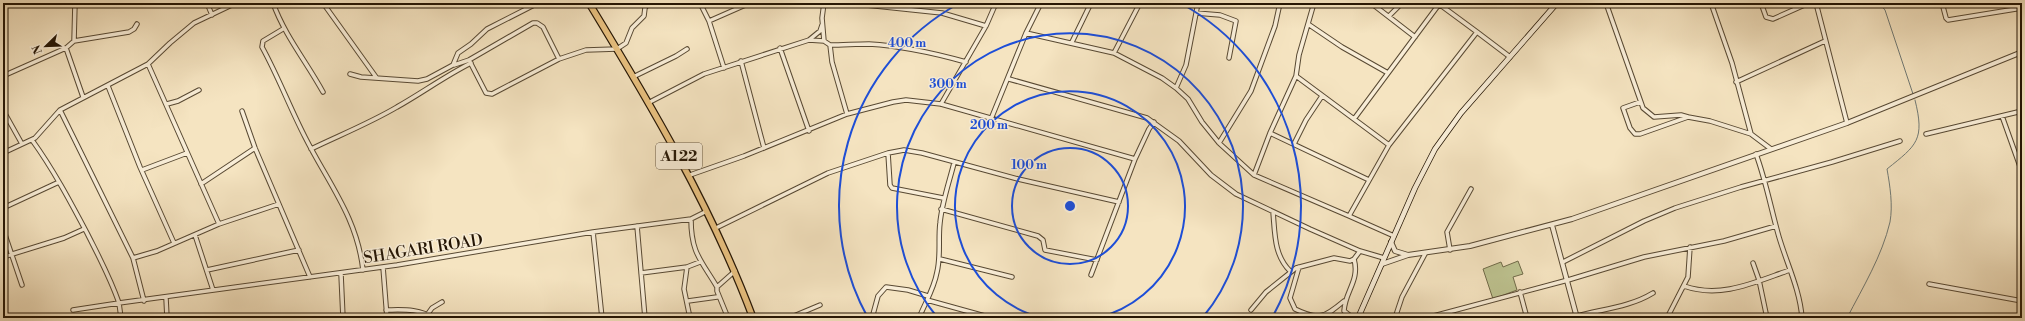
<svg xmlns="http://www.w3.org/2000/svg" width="2025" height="321" font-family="'Libre Bodoni',serif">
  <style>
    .green { fill: #bec491; stroke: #716c4a }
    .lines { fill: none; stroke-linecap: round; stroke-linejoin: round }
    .stream { stroke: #707974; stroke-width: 1 }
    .minor-casing { stroke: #584933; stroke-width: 5.5 }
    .tertiary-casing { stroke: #584933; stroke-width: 6 }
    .secondary-casing { stroke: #241504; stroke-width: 6 }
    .trunk-casing { stroke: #241504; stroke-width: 8 }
    .minor { stroke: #f8edd7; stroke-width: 3.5 }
    .tertiary { stroke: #f8edd7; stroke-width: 4 }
    .secondary { stroke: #f8edd7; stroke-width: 4.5 }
    .trunk { stroke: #eac280; stroke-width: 5.5 }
    .ring { fill: none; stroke: #1d4ed8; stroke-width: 2 }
    .labels { text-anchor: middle; stroke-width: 3; stroke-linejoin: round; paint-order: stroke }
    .shield { fill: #f8edd7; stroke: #645643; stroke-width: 1 }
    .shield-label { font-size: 15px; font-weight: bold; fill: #241504 }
    .street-label { font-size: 16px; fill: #241504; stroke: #f8edd7 }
    .centre { fill: #1d4ed8; stroke: #f8edd7; stroke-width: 2 }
    .ring-label { font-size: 12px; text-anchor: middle; font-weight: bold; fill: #1d4ed8; stroke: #f8edd7; stroke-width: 3; stroke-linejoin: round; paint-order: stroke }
  </style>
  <rect width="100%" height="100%" fill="#f5e4c1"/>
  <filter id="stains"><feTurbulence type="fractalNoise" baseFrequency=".005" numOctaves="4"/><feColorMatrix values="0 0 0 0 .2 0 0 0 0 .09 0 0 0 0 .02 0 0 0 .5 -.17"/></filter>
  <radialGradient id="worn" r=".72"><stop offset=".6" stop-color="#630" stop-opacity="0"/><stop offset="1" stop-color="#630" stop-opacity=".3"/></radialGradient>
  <path class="green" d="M1518,261L1523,274L1513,277L1517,290L1493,299L1483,269L1501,262L1503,267Z"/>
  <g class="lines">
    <path class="stream" d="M1879,3L1885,10L1913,94
      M1847,318C1863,287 1882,256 1890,222C1893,205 1890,186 1887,169C1917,145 1925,140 1915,100"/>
    <g class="minor-casing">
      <path id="minor" d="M75,3L74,41L66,48L83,97
        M207,3L212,15
        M273,3C285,36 306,61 323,92
        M323,3L376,77
        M700,3L709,21L724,68
        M824,3L822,18L824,41
        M847,3L942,13L986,26
        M1314,3L1299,55L1296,76L1389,145
        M1371,3L1415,37
        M1606,3L1643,108L1654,117L1681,115L1688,117
        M1711,3L1732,63L1751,134L1771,149
        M1761,3L1766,17L1773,19L1809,3
        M1816,3L1847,123
        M1942,3L1946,18L1948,20L2022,8
        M1439,4L1477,32
        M1196,13L1220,15L1236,21L1229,58
        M1389,16L1402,3
        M709,21L750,3
        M1308,24L1342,47L1388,73
        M283,29L263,41L262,47C278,76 290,108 305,137C328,183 357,217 363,270
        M1026,33L1114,53L1162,78L1176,88L1188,99L1202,122L1219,143L1254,175L1349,216
        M809,40L820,31L822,25
        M74,41L129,32L134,29L137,24
        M1072,42L1091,3
        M830,45C843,45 856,44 869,44C903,46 934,53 966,62
        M780,48L809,131
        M1114,53L1140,3
        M469,60L486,93L492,94L559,59L586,50L617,49L626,43L632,28L644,16L645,8L649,3
        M741,61L764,148
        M148,64L219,224
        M454,65L469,60L533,23H537L543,27L559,59
        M350,74L361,77L418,81L427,79L453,65L458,53L471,44L487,29L538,3
        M3,76L66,48
        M1296,76L1270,133L1369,180
        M633,77L676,56L687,49
        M1009,79L1147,118L1179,141L1211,175L1236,194L1310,229L1360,251L1384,258
        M1736,82L1825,41
        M108,86L140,167L174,243
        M1176,88L1186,65L1198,3
        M1640,102L1623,108L1630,128L1635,134H1640L1688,117L1710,121L1751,134
        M648,103L704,74L809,40L824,41L830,45L832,62L847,114
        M167,104L178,101L199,90
        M941,104L986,26L996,3
        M3,110L22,144
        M60,110L133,258L144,301
        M242,111L255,148L310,277
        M2002,116L2022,172
        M991,119L1026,33L1041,3
        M1354,119L1440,3
        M1926,134L2022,111
        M32,140C53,169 70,201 87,233C99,257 110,277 119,303L397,265L593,232L691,219L707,211
        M1219,143L1251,91L1275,26L1280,3
        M1294,144L1306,120L1322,96
        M311,149C340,135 370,123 397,107C422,93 445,76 471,63
        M3,153L35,138L60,110L148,64L170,43L194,23L236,3
        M888,153L890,185L892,188L943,198
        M1756,154C1766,181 1771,209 1779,237C1787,264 1800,290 1802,318
        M142,170L187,153
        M690,175L744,156L847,114L893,102L906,100L941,104L1135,159
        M1254,175L1270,133
        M201,184L255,148
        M3,208L59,182
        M941,209L1038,236L1043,240L1045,250L1097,260
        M1273,212C1275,234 1274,255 1290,271
        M691,219C691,253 701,260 717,287
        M637,226L645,318
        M716,228L828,173L888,153L904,150L922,153L1018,179L1119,202
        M3,229L22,285
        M593,232L602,318
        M195,235L213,290
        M1394,236L1349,216L1389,145L1477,32L1510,57
        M1450,250L1447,232L1471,189
        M3,257L64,238L84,229
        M133,258L157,251L219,224L279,204
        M940,259L1012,277
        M1563,262L1644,221L1675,208L1741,187L1832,162L1900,141
        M1753,263L1759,280L1767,318
        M383,267L387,318
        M687,267L700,262
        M1299,267L1290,298L1295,309C1319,321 1325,317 1344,301
        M207,270L299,250
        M641,273L687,267L684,289L690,318
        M341,274L343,318
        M1091,275L1135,159L1149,129L1154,122
        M1929,284L2022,301
        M1684,286C1721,299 1755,282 1790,270
        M1520,292L1527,318
        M166,298L167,318
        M927,300L992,318
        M688,301L717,297
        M73,310L119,303L121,318
        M386,310C399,310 422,308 431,318
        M1251,310L1266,292L1296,268L1334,258L1350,261L1354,259L1360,251
        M427,315L432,308L442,302
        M1577,316C1603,309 1630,307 1653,293
        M728,318L717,291V287L735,271
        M789,318L820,305
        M872,318L878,296L886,287L908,290L928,296
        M919,318C925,303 934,289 937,272C941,256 938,239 940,223C942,202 949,183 954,163
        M1353,318L1344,311C1345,291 1360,281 1354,259
        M1395,318L1402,297L1425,254
        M1426,318L1568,280L1644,257L1724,241L1776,226
        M1667,318L1688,277L1690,247"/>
    </g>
    <g class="tertiary-casing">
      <path id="tertiary" d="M1552,225L1577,318
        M1391,242L1395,251L1408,255
        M1382,264L1408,255L1470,246L1572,219L1847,123L2022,52"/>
    </g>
    <g class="secondary-casing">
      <path id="secondary" d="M1358,318L1415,188L1435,149L1461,113L1557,3"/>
    </g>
    <g class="trunk-casing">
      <path id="trunk" d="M589,3C651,105 711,206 753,318"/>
    </g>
    <use href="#minor" class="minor"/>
    <use href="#tertiary" class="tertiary"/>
    <use href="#secondary" class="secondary"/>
    <use href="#trunk" class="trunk"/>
  </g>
  <g class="ring">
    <circle cx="1070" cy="206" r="58"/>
    <path d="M1043 318A115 115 0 1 1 1097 318"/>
    <path d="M937 317A173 173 0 1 1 1203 317"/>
    <path d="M868 318A231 231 0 0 1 958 4M1182 4A231 231 0 0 1 1272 318"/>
  </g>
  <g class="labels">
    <rect class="shield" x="656" y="143" width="46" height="26" rx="3"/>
    <g class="shield-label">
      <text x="679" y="161">A122</text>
    </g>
    <g class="street-label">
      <text transform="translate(423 248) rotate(-9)" y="6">SHAGARI ROAD</text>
    </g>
  </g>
  <circle cx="1070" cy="206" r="6" class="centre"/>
  <g class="ring-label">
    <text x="907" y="47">400 m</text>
    <text x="948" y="88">300 m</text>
    <text x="989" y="129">200 m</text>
    <text x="1029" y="169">100 m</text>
  </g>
  <rect width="2025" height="321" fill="none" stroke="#f5e4c1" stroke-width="16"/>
  <rect x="4" y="4" width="2017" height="313" fill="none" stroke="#241504" stroke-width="2"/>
  <rect x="8" y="8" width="2009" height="305" fill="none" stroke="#241504"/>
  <g transform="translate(46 46) rotate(247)" stroke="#f8edd7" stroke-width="3" paint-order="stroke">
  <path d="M0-3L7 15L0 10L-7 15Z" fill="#241504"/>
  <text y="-6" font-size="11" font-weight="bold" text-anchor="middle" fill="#241504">N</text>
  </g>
  <rect width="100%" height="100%" filter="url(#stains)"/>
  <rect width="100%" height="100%" fill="url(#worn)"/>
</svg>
